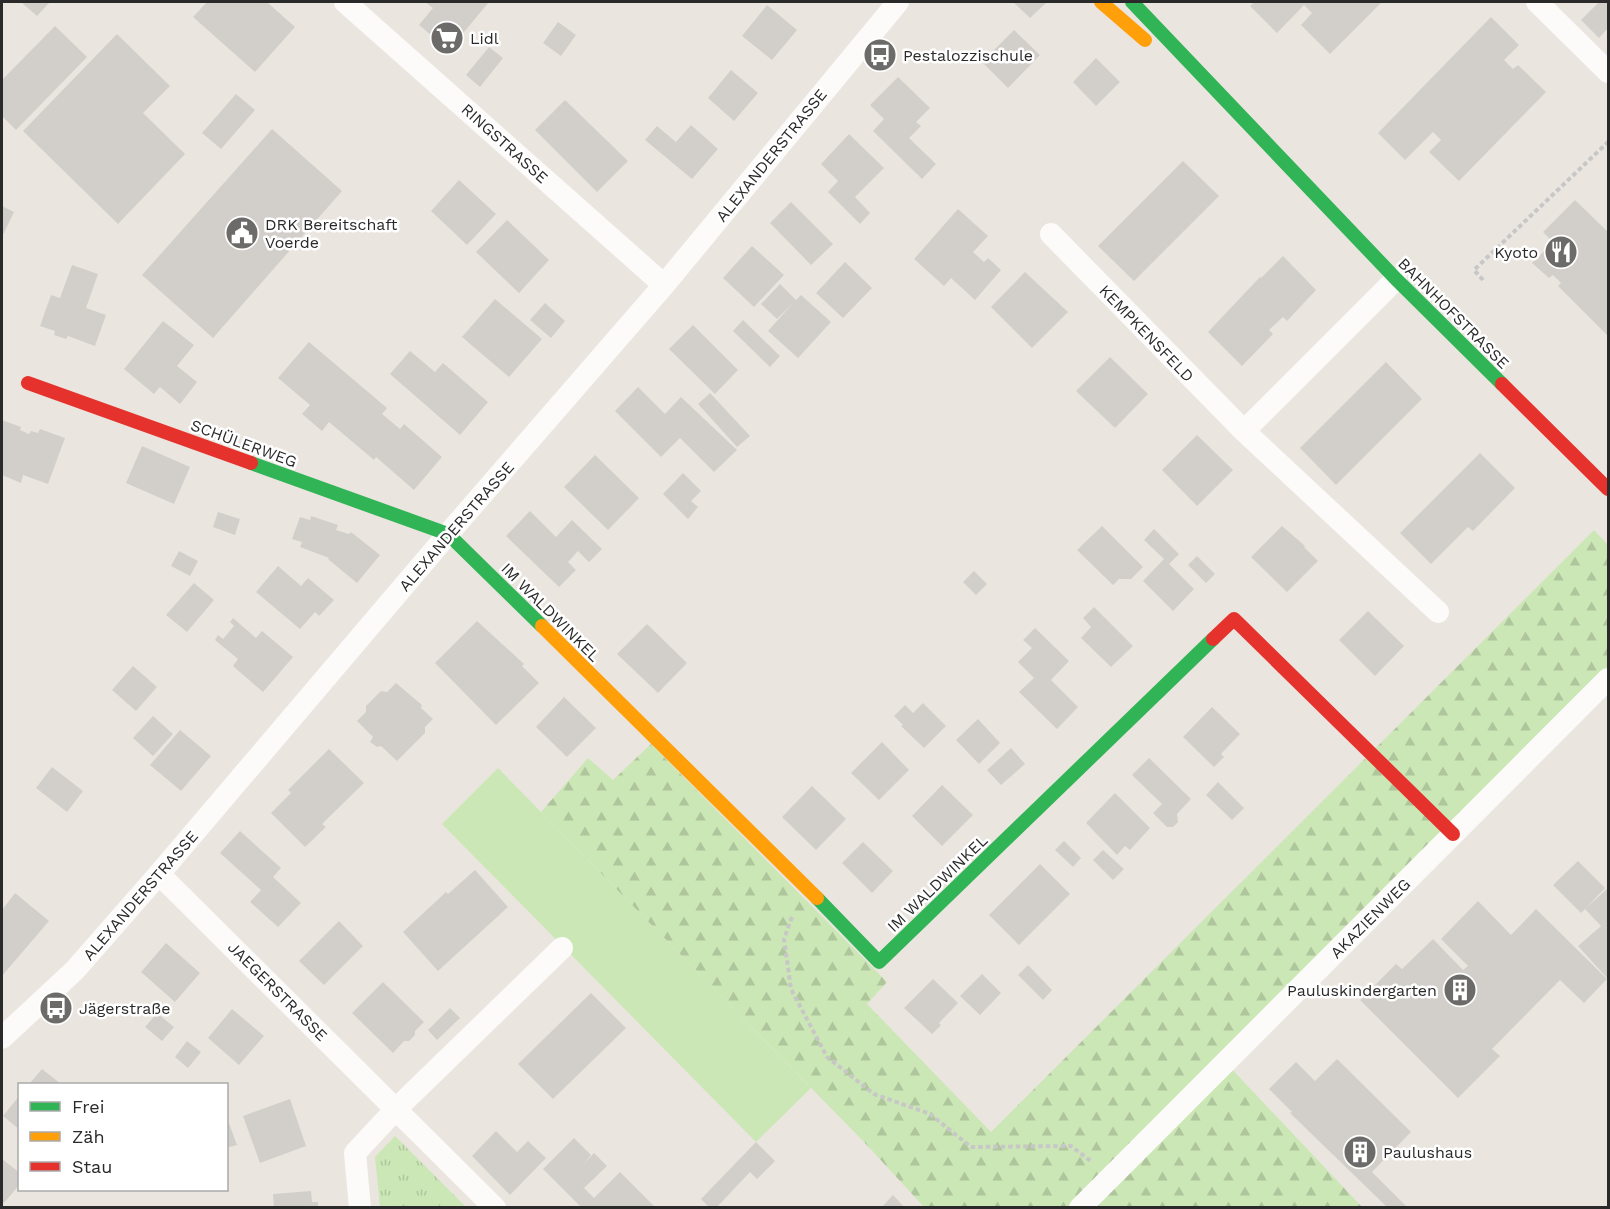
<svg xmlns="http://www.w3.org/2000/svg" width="1610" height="1209" font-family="'Work Sans',sans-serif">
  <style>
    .grass { fill: #cce7b6 }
    .forest { fill: url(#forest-firs) }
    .park { fill: url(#park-tufts) }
    .building { fill: #d2cfcb }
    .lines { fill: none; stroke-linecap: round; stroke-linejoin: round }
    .path { stroke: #c8c7c7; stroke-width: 4; stroke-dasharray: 4.5 3; stroke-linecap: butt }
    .street { stroke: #fcfbfa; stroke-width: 22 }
    .fast { stroke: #30b455; stroke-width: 14 }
    .slow { stroke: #ff9f0a; stroke-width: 14 }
    .jam { stroke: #e5322d; stroke-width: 14 }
    .labels { text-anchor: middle; stroke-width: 5; stroke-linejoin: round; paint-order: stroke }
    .poi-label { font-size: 16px; fill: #2a2a2a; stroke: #fff; text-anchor: start }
    .street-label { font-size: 16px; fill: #2a2a2a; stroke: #fff }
  </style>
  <defs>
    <pattern id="forest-firs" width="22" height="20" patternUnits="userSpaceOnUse" patternTransform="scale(1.5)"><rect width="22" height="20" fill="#cce7b6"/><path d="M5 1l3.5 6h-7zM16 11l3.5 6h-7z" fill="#afc69d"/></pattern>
    <pattern id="park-tufts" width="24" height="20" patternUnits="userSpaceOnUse" patternTransform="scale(1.5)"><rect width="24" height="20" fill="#cce7b6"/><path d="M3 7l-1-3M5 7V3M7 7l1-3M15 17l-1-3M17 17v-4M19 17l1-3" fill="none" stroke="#afc69d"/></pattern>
  </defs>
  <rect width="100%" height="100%" fill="#eae5df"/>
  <path class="grass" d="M498,768L811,1088L756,1142L442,824Z"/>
  <path class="forest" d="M1594,530L1608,545V679L1226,1063L1362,1207H924L864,1142L541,812L588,758L613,780L651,744L887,982L867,1004L991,1132Z"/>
  <path class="park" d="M395,1136L466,1207H380L375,1157Z"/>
  <path class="building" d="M21,2H50L37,16Z
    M207,2H267L295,27L255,72L193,17Z
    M425,2H489L449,50L419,25L433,8Z
    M1013,2H1047L1030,18Z
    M1254,2H1382L1330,54L1301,25L1312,13L1304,5L1277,33L1250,6Z
    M1599,2H1608V28L1599,38L1581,20Z
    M767,5L797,30L772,60L742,36Z
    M1491,17L1519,45L1504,60L1513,69L1518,65L1546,92L1459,181L1429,152L1441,140L1433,132L1405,160L1378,133Z
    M558,22L576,35L561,56L543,43Z
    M55,26L87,57L16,130L2,116V80Z
    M1014,30L1040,55L1008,88L982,62Z
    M117,34L170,86L143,113L185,154L118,224L23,131Z
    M489,47L503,58L480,87L466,75Z
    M1096,58L1120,82L1096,106L1073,82Z
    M731,70L758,93L734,121L708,98Z
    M898,77L930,108L916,122L921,126L909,138L936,164L922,179L873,131L884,119L870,105Z
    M236,94L255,110L221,149L202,133Z
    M565,100L628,161L597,192L535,130Z
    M691,125L718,149L692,179L645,140L657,126L676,142Z
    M272,129L342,191L213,338L142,275Z
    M849,134L884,168L855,197L870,213L860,224L828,192L838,181L821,164Z
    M1183,161L1219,196L1134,281L1098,246Z
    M459,180L496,214L467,245L431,211Z
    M1575,200L1608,232V336L1558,286L1561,283L1553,275L1549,278L1532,263L1553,242L1543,232Z
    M791,202L833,244L811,265L770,223Z
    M2,206L14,212L2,237Z
    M958,209L988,236L973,252L984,262L988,258L1001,270L975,300L951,278L944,286L914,259Z
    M507,220L549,260L519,293L476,252Z
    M752,246L784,275L754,307L723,278Z
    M1283,256L1316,290L1287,321L1283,317L1269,330L1273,334L1242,366L1208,332L1260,277L1261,278Z
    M845,262L872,288L843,318L816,293Z
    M72,265L98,274L86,308L106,315L95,346L68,336L66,339L54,335L55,331L40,326L51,295L60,298Z
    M1025,272L1068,312L1032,348L991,307Z
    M780,284L796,300L801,295L831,322L798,358L768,331L793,303L777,319L761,304Z
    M495,299L542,339L509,377L462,337Z
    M545,303L565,321L551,338L530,320Z
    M743,320L780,356L770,367L733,331Z
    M163,321L194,345L177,366L197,382L180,404L160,387L154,394L124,369Z
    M693,325L738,370L715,394L669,349Z
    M309,342L387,408L382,414L400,429L404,424L442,457L414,490L376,457L374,460L329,422L322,431L302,414L310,405L278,378Z
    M410,351L435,372L443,363L488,402L460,435L390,374Z
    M1110,357L1148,394L1115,428L1076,391Z
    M1386,362L1422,399L1336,485L1300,448Z
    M638,387L665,414L681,397L737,450L714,472L680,438L661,457L615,411Z
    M710,393L750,436L737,447L698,404Z
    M2,420L21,427L20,430L29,434L31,431L38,433L40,429L65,438L48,484L23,475L21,483L2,475Z
    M1197,435L1233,470L1197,506L1162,470Z
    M142,446L190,467L174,504L126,483Z
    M1480,453L1515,488L1473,531L1468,527L1431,564L1400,533Z
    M595,455L639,498L608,530L564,487Z
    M683,473L701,491L691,501L698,507L688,519L663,494Z
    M530,511L556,537L572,520L602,549L589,562L578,551L568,562L576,570L559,587L506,536Z
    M218,512L240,519L235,535L213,527Z
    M311,516L338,525L336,530L349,534L351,532L380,555L357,583L328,559L329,558L300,547L302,542L292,539L300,517L310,520Z
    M1102,526L1143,567L1131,579H1119L1113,585L1077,550Z
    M1282,526L1305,546L1304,547L1318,561L1287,592L1251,557Z
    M1154,529L1179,554L1169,564L1194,589L1173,611L1143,581L1164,559L1144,540Z
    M179,551L198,561L190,576L171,566Z
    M1197,556L1215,574L1206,583L1188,565Z
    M278,566L301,586L308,578L334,600L319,616L315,612L300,629L256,592Z
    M974,571L987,584L976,595L963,582Z
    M194,583L214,600L187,632L166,615Z
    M1094,607L1133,646L1111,667L1081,638L1091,627L1083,618Z
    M1368,611L1404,646L1375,676L1339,640Z
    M233,618L256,638L262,631L293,657L263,692L233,666L238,659L215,640L218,635L223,639L234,626L230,622Z
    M477,621L524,664L522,666L539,683L496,725L435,663Z
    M647,624L687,663L658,693L617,654Z
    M1035,628L1069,661L1051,680L1078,707L1057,729L1019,692L1034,678L1018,662L1032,648L1023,640Z
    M133,666L157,687L136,711L112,690Z
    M396,683L422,705L421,708L433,719L425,727V733L397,761L381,746L377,747L370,742L373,737L357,721L366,712V706L381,691L387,692Z
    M564,697L596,728L567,757L536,727Z
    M923,703L946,726L924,748L901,726L903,725L894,716L905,705L913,713Z
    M1212,707L1240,734L1221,754L1224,757L1214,767L1183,737Z
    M153,716L173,734L153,756L133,738Z
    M978,719L1000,743L979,764L956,740Z
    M180,730L211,756L181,791L150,765Z
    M882,742L909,770L879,800L851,773Z
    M1011,748L1025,764L1001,785L987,770Z
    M329,749L364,783L322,824L326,827L305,847L271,813L291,793L288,790Z
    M1149,758L1191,799L1177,814L1178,822L1173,827H1167L1153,813L1162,804L1132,775Z
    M52,767L83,791L67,812L36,788Z
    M1218,782L1244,808L1232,820L1206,795Z
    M942,785L973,815L942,846L912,816Z
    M812,786L846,819L816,850L782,817Z
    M1115,793L1150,828L1130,850L1125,846L1117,855L1086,823Z
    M240,831L281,868L273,877L301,903L278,927L250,902L261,890L220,853Z
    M1064,841L1081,858L1073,867L1055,850Z
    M863,842L893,871L872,893L842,863Z
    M1103,850L1124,869L1113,880L1093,860Z
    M1578,861L1605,888L1587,907L1608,888L1607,978L1578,946L1601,926L1585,909L1581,913L1553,885Z
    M1040,864L1070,894L1019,945L989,915Z
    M475,870L508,907L438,971L403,932L446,892L448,894Z
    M15,893L49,921L2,976V910Z
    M1478,901L1511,935L1536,909L1607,979L1584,1003L1560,980L1492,1049L1500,1056L1458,1098L1360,1000L1396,964L1402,969L1433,939L1463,970L1468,966L1441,939Z
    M339,921L363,946L324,985L299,961Z
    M166,943L200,973L175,1002L141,972Z
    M1028,965L1052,990L1043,1000L1018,975Z
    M982,974L1001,993L980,1015L960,996Z
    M933,979L958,1003L939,1023L941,1025L932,1034L904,1008Z
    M383,982L424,1022L415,1031V1035L409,1041H404L393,1053L352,1013Z
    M591,993L626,1028L553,1099L518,1064Z
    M450,1008L460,1018L437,1040L428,1030Z
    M232,1009L264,1036L239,1065L208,1038Z
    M157,1013L174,1027L162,1041L145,1027Z
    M187,1041L201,1052L188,1068L175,1057Z
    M1337,1059L1411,1132L1372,1172L1408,1208H1388L1290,1113L1292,1112L1269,1089L1296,1062L1315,1081Z
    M42,1069L61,1084H29Z
    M20,1095V1130L3,1116Z
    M290,1099L306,1146L260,1163L243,1116Z
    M226,1115L237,1145L226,1148Z
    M496,1131L517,1152L528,1141L546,1158L510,1195L472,1156Z
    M574,1138L591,1155L583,1165L594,1153L607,1166L584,1188L594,1198L620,1172L656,1208H582L543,1169Z
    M756,1142L775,1161L757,1179L750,1172L716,1208H710L701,1199Z
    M2,1159L20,1173V1184L4,1203L2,1201Z
    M311,1191L312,1202H318V1208H274L273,1194Z
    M893,1195L905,1208H881Z"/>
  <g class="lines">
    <path class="path" d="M1483,280L1474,270L1608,142
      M792,917L784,939L791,989L827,1057L874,1094L930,1114L971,1147L1071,1146L1092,1162"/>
    <path class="street" d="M345,2L664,285
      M1537,2L1608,72
      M1051,234L1244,431L1438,612
      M1244,431L1396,279
      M159,874L495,1208
      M2,1038L75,970L159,874L448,534L664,285L898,2
      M360,1208L355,1153L396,1109L562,948
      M1080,1208L1608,679"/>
    <path class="fast" d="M1132,2L1396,279L1502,384
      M251,463L448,534L542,626
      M817,898L879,962L1213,639"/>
    <path class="slow" d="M1101,2L1145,40
      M542,626L817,898"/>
    <path class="jam" d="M28,383L251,463
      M1502,384L1608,489
      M1213,639L1234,619L1453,834"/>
  </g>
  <defs>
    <g id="supermarket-disc" transform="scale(1.725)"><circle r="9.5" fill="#6d6b69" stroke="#fff"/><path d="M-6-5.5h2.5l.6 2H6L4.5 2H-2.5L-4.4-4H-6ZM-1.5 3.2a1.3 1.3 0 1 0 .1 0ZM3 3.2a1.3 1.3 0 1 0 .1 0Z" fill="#fff"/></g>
    <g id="bus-disc" transform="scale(1.725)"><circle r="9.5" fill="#6d6b69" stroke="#fff"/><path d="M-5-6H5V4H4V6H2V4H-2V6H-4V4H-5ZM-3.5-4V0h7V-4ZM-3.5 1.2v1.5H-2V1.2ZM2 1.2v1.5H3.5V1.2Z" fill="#fff"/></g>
    <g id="civic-disc" transform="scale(1.725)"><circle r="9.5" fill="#6d6b69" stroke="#fff"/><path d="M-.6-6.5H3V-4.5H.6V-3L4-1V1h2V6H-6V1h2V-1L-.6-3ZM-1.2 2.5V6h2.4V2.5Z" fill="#fff"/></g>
    <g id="restaurant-disc" transform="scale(1.725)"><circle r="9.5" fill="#6d6b69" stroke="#fff"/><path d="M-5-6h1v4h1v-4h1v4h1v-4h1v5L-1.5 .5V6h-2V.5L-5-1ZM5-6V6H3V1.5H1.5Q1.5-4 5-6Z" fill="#fff"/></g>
    <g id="building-disc" transform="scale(1.725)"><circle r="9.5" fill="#6d6b69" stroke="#fff"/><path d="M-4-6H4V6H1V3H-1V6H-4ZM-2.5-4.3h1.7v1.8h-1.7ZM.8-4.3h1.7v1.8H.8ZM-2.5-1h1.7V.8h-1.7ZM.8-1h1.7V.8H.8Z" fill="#fff"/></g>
  </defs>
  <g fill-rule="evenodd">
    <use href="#supermarket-disc" x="447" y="38"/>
    <use href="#bus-disc" x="880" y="55"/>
    <use href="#civic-disc" x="242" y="233"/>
    <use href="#restaurant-disc" x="1561" y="252"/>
    <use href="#building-disc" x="1460" y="990"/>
    <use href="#bus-disc" x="56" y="1008"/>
    <use href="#building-disc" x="1360" y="1152"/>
  </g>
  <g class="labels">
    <g class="poi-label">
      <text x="470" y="44">Lidl</text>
      <text x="903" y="61">Pestalozzischule</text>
      <text x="265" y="230">DRK Bereitschaft<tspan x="265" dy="18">Voerde</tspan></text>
      <text x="1538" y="258" text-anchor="end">Kyoto</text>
      <text x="1437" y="996" text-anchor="end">Pauluskindergarten</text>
      <text x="79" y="1014">Jägerstraße</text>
      <text x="1383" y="1158">Paulushaus</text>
    </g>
    <g class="street-label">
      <text transform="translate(505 143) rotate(42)" y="6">RINGSTRASSE</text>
      <text transform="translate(771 155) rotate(-51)" y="6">ALEXANDERSTRASSE</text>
      <text transform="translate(1454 313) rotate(45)" y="6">BAHNHOFSTRASSE</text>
      <text transform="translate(1147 333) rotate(46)" y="6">KEMPKENSFELD</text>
      <text transform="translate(244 443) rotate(20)" y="6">SCHÜLERWEG</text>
      <text transform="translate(456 526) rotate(-49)" y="6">ALEXANDERSTRASSE</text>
      <text transform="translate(551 612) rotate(45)" y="6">IM WALDWINKEL</text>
      <text transform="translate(937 883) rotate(-44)" y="6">IM WALDWINKEL</text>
      <text transform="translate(140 895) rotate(-49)" y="6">ALEXANDERSTRASSE</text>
      <text transform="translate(1370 918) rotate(-45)" y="6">AKAZIENWEG</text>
      <text transform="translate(278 991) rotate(45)" y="6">JAEGERSTRASSE</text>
    </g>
  </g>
  <rect width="1610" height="1209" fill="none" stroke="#2a2a2a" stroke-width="6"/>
  <rect x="18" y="1083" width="210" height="108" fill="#ffffff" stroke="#aaaaaa" stroke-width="1.5"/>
  <rect x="30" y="1102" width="30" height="9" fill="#30b455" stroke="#aaaaaa" stroke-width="1.5"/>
  <text x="72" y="1113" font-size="18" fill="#2a2a2a">Frei</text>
  <rect x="30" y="1132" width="30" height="9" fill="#ff9f0a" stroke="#aaaaaa" stroke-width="1.5"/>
  <text x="72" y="1143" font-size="18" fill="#2a2a2a">Zäh</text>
  <rect x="30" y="1162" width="30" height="9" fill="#e5322d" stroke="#aaaaaa" stroke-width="1.5"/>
  <text x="72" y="1173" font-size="18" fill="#2a2a2a">Stau</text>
</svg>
